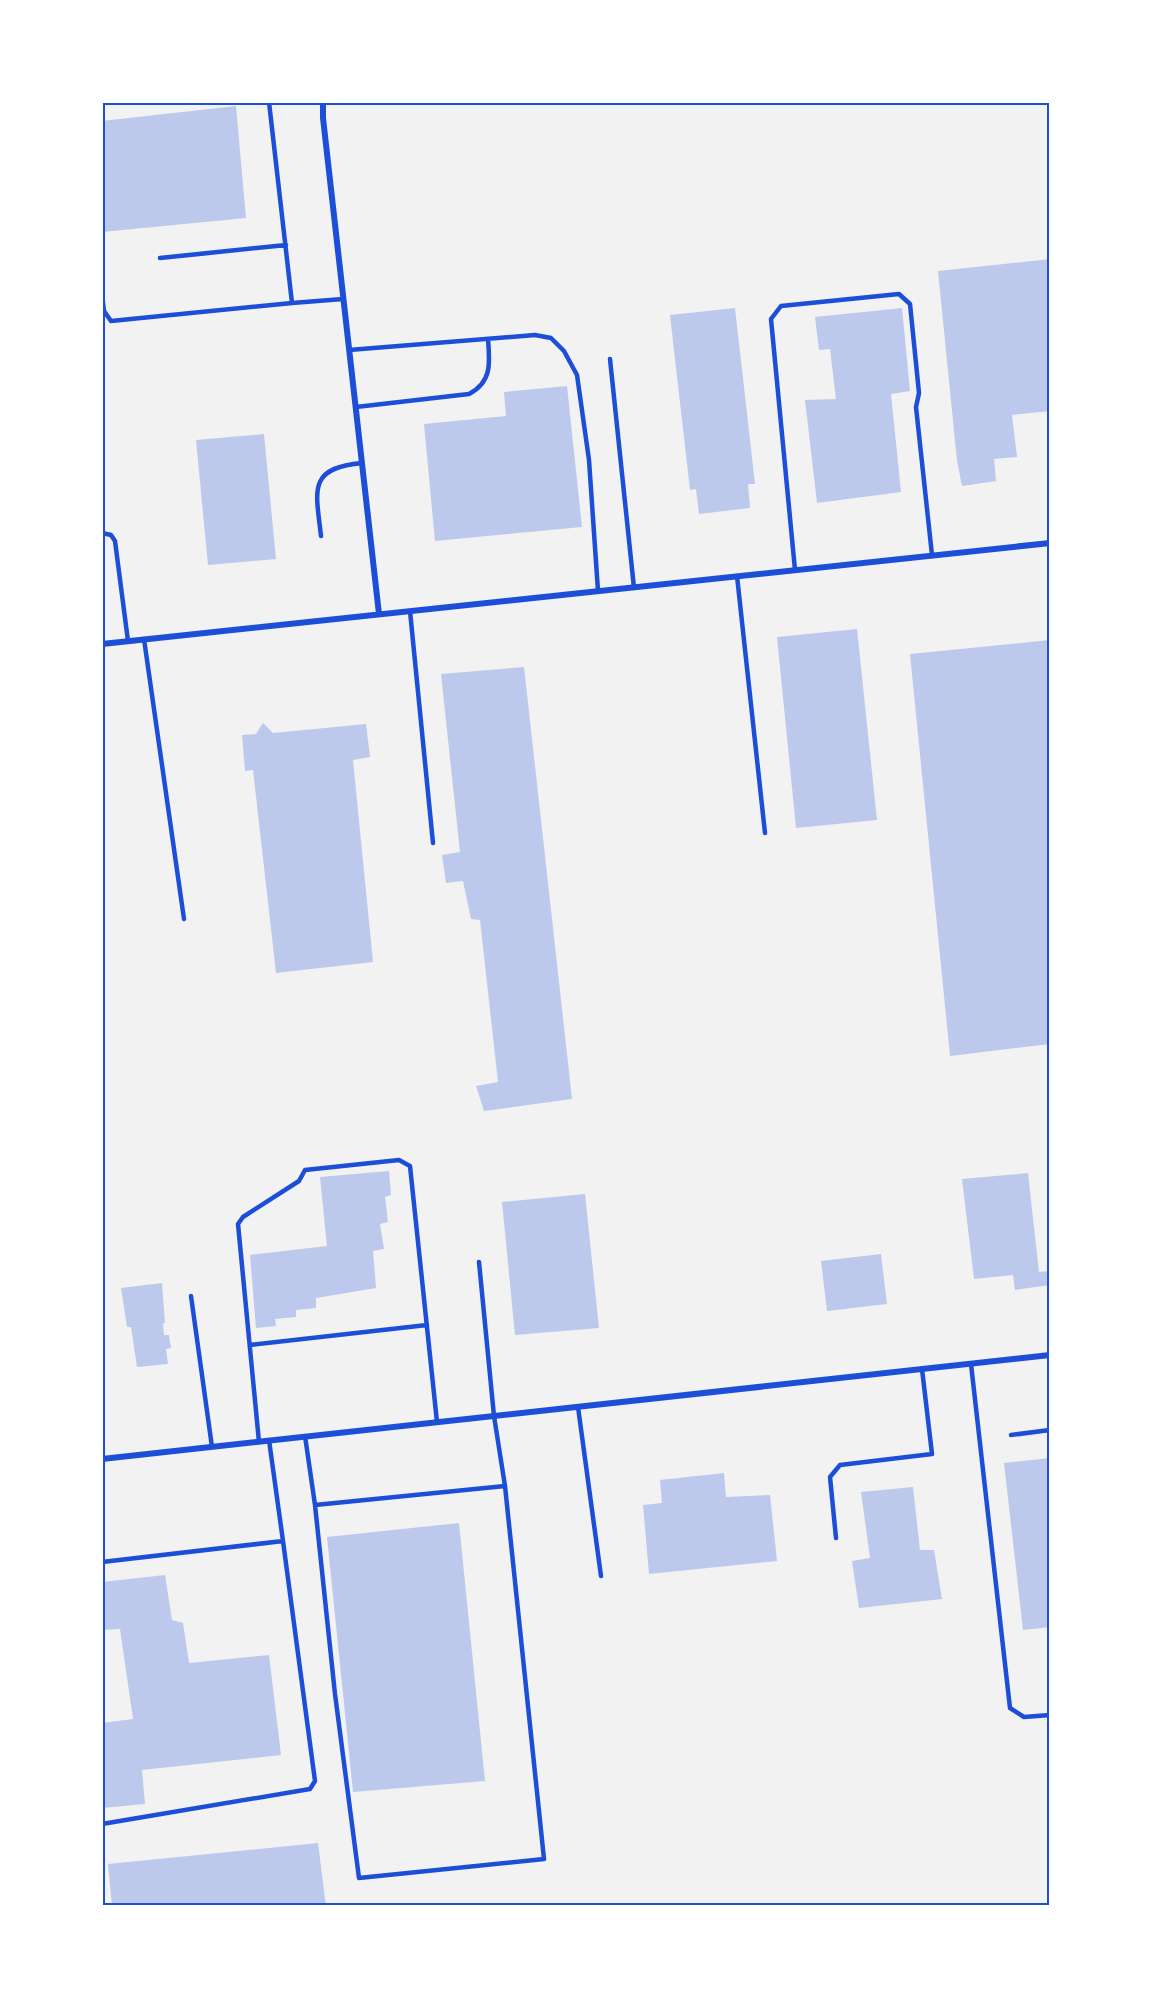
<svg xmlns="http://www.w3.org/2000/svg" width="1152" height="2008" font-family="Rubik,sans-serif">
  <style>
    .building { fill: #bdc9ec }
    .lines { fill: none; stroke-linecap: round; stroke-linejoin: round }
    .service { stroke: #1d4ed8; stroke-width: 4.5 }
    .minor { stroke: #1d4ed8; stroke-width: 6 }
    .neatline { fill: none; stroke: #1d4ed8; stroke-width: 2 }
  </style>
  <rect width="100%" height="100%" fill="#f2f2f2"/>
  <path class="building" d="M236,106L246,218L102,232V121Z
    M1050,259V411L1012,415L1017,457L994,459L996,481L962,486L957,461L938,271Z
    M735,308L755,484H748L750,508L699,514L696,489L690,490L670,315Z
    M902,308L910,391L891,394L901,492L817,503L805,400L836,399L830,349L819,350L815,317Z
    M567,386L582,527L435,541L424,424L506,416L504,392Z
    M264,434L276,559L208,565L196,440Z
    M857,629L877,820L796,828L777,637Z
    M1050,640V1044L950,1056L910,654Z
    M524,667L572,1099L484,1111L476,1086L498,1082L480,920L471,919L463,881L446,883L442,855L460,852L441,674Z
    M263,723L273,733L366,724L370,757L353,760L373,962L276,973L253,770L245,771L242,735L256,734Z
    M389,1171L391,1195L385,1197L388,1222L380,1224L384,1249L373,1251L376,1288L316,1298V1308L296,1310V1317L275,1319L276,1326L256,1328L250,1255L327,1246L320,1177Z
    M1028,1173L1039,1272L1050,1271V1285L1015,1290L1013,1275L974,1279L962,1179Z
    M585,1194L599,1328L515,1335L502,1202Z
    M881,1254L887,1304L827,1311L821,1261Z
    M162,1283L165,1323H163L164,1335H169L171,1348L166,1349L168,1364L137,1367L131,1327H127L121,1288Z
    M1050,1458V1627L1023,1630L1004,1463Z
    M724,1473L726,1497L770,1495L777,1561L649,1574L643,1505L662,1503L660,1480Z
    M913,1487L920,1550H934L942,1599L859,1608L852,1561L870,1558L861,1492Z
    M459,1523L485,1781L353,1792L327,1537Z
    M165,1575L172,1620L183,1623L189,1663L269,1655L281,1755L142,1770L145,1804L102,1808V1723L133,1719L120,1629L102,1630V1582Z
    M318,1843L326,1906H112L108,1864Z"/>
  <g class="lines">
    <path class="service" d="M269,102L292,303L343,299
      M160,258L286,245
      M102,294L104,311L111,321L292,303
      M349,350L535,335L551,338L564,351L577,375L589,460L598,591
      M610,359L634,588
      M356,407L469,394C492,382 490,363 488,339
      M102,533L111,535L115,541L128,641
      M321,536C316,491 307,468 362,463
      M795,570L771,319L781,306L899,294L910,304L919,393L916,407L932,555
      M737,576L765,833
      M410,611L433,843
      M144,639L184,919
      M191,1296L212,1447
      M250,1345L427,1325
      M971,1364L1010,1708L1024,1717L1050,1715
      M578,1407L601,1576
      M1011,1435L1050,1430
      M305,1436L315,1505L335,1694L359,1878L544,1859L505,1486L494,1416L479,1262
      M259,1442L238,1224L243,1217L299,1181L305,1170L399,1160L410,1166L437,1422
      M315,1505L505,1486
      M836,1538L830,1477L840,1465L932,1454L922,1369
      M102,1562L283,1541L269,1440
      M102,1824L310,1789L315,1781L283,1541"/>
    <path class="minor" d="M323,102V118L379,614
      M102,644L1050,543
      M102,1459L1050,1355"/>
  </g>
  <rect width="1152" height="2008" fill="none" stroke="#ffffff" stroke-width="207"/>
  <rect x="104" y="104" width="944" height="1800" class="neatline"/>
</svg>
